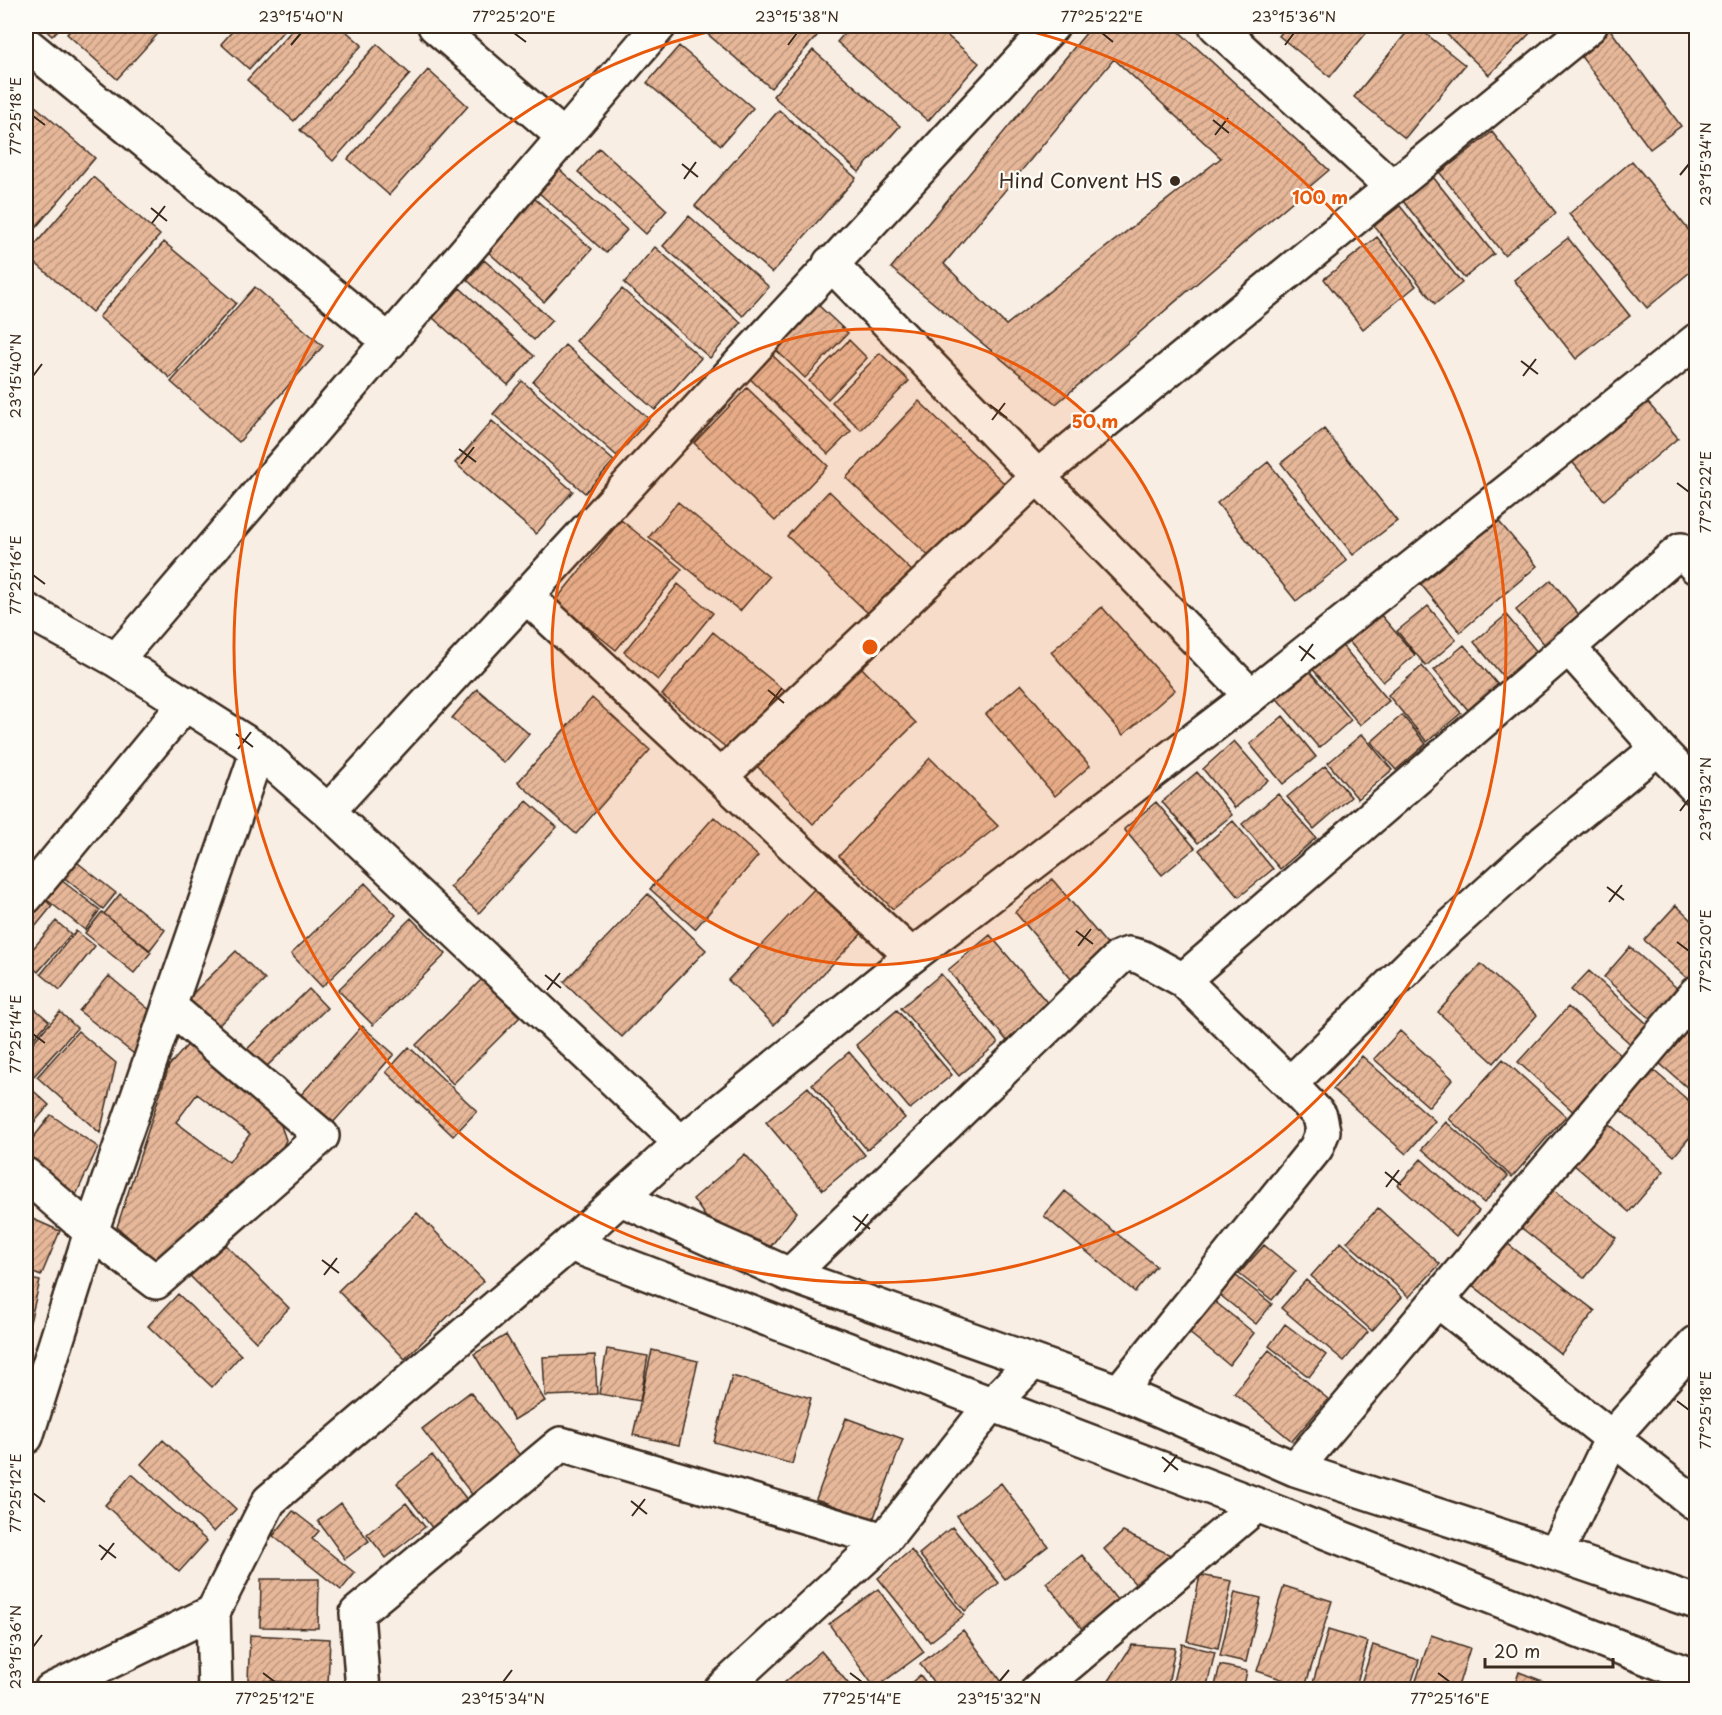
<svg xmlns="http://www.w3.org/2000/svg" width="1722" height="1715" font-family="'Playpen Sans',sans-serif">
  <style>
    .building { fill: url(#building-hatch); stroke: #3b2a1e; stroke-width: 1.5; fill-rule: evenodd }
    .lines { fill: none; stroke-linecap: round; stroke-linejoin: round }
    .minor-casing { stroke: #3b2a1e; stroke-width: 38 }
    .major-casing { stroke: #3b2a1e; stroke-width: 38 }
    .minor { stroke: #fdfcf7; stroke-width: 33 }
    .major { stroke: #fdfcf7; stroke-width: 33 }
    .ticks { fill: none; stroke: #3b2a1e; stroke-width: 2 }
    .ring { fill: none; stroke: #e8590c; stroke-width: 3 }
    .poi-dot { fill: #3b2a1e; stroke: #fdfcf7; stroke-width: 2 }
    .labels { text-anchor: middle; stroke-width: 4.5; stroke-linejoin: round; paint-order: stroke }
    .poi-label { font-size: 20px; fill: #3b2a1e; stroke: #fdfcf7; text-anchor: end }
    .centre { fill: #e8590c; stroke: #fdfcf7; stroke-width: 3 }
    .ring-label { font-size: 18px; text-anchor: middle; font-weight: bold; fill: #e8590c; stroke: #fdfcf7; stroke-width: 4.5; stroke-linejoin: round; paint-order: stroke }
    .neatline { fill: none; stroke: #3b2a1e; stroke-width: 2 }
    .ticks-label { font-size: 15px; text-anchor: middle; fill: #3b2a1e }
  </style>
  <defs>
    <pattern id="building-hatch" width="6" height="6" patternUnits="userSpaceOnUse" patternTransform="scale(1.5)"><rect width="6" height="6" fill="#e7b799"/><path d="M-1 1l2-2M0 6l6-6M5 7l2-2" fill="none" stroke="#bc957c"/></pattern>
  </defs>
  <rect width="100%" height="100%" fill="#f9eee4"/>
  <filter id="ink" filterUnits="userSpaceOnUse"><feTurbulence type="fractalNoise" baseFrequency=".0167" numOctaves="2"/><feDisplacementMap in="SourceGraphic" scale="12" xChannelSelector="R" yChannelSelector="G"/><feConvolveMatrix kernelMatrix="1 2 1 2 8 2 1 2 1" color-interpolation-filters="sRGB"/></filter>
  <g filter="url(#ink)">
    <path class="building" d="M41,26H62L52,36Z
      M74,26H165L117,79L67,34Z
      M237,26H288L249,69L221,44Z
      M296,26H340L362,45L294,121L247,80Z
      M698,26H819L823,29L771,88Z
      M851,26H936L979,63L928,121L837,42Z
      M1092,26H1173L1329,170L1056,404L891,268Z
      M1287,26H1372L1330,77L1279,36Z
      M1412,26H1416L1465,65L1405,138L1354,97Z
      M1438,26H1537L1489,75Z
      M1609,28L1681,126L1650,149L1577,51Z
      M377,44L410,74L333,161L300,130Z
      M679,46L753,108L721,145L647,83Z
      M813,50L900,126L859,172L773,96Z
      M1114,59L1221,158L1006,325L944,264Z
      M428,70L468,106L389,195L348,159Z
      M26,98L95,158L26,239Z
      M779,110L856,178L772,273L695,206Z
      M1492,132L1556,213L1504,255L1440,173Z
      M599,148L667,210L646,234L578,172Z
      M1632,161L1696,239V267L1647,308L1569,214Z
      M559,169L627,230L606,253L538,192Z
      M93,177L160,235L92,312L26,255Z
      M1433,177L1494,254L1464,278L1403,201Z
      M534,198L592,249L544,302L487,251Z
      M1400,206L1462,283L1435,304L1374,226Z
      M689,216L769,287L743,316L663,246Z
      M1377,237L1416,286L1363,329L1324,279Z
      M1568,238L1630,316L1576,359L1514,280Z
      M164,242L236,303L170,378L99,317Z
      M655,247L741,323L710,358L624,283Z
      M484,260L552,320L534,340L467,280Z
      M255,287L323,346L239,442L171,382Z
      M460,288L534,356L508,385L433,318Z
      M622,289L701,358L655,410L576,341Z
      M817,304L848,333L805,378L774,348Z
      M849,340L867,358L828,399L809,381Z
      M565,345L649,419L617,456L533,382Z
      M767,350L851,431L828,454L744,373Z
      M880,353L909,381L861,430L832,402Z
      M522,381L614,461L585,493L493,414Z
      M747,388L828,466L775,521L694,443Z
      M1637,390L1678,438L1604,500L1564,452Z
      M919,401L1007,486L934,561L846,478Z
      M492,421L573,491L536,534L455,463Z
      M1324,429L1397,521L1353,555L1281,463Z
      M1268,462L1347,561L1296,601L1217,503Z
      M829,491L914,573L872,617L787,536Z
      M678,502L769,577L740,611L649,537Z
      M1495,517L1537,566L1460,632L1419,582Z
      M621,520L682,569L616,650L555,601Z
      M1551,580L1580,616L1545,645L1516,610Z
      M678,584L713,613L658,680L624,652Z
      M1428,606L1456,640L1426,666L1397,631Z
      M1102,607L1175,690L1123,735L1051,652Z
      M1374,607L1415,655L1383,682L1342,633Z
      M1506,615L1538,653L1506,680L1474,642Z
      M713,632L786,692L734,754L662,695Z
      M1340,643L1389,701L1360,725L1311,667Z
      M1464,645L1498,685L1468,710L1434,670Z
      M1301,661L1351,720L1319,748L1268,688Z
      M856,662L916,723L813,824L754,763Z
      M1422,666L1461,713L1427,742L1388,695Z
      M1021,684L1090,766L1055,796L986,714Z
      M477,689L529,734L504,763L452,718Z
      M592,698L650,750L576,834L518,782Z
      M1402,715L1426,744L1396,770L1371,742Z
      M1283,716L1316,757L1283,784L1250,744Z
      M1362,734L1392,770L1358,799L1328,763Z
      M1234,741L1268,780L1235,808L1203,769Z
      M930,758L998,826L893,909L839,856Z
      M1325,766L1351,797L1314,829L1287,797Z
      M1197,772L1232,815L1198,843L1162,802Z
      M1278,794L1316,838L1280,869L1242,824Z
      M527,801L557,827L479,913L450,887Z
      M1156,802L1195,848L1162,875L1124,829Z
      M714,817L758,856L695,929L650,889Z
      M1233,821L1273,869L1239,897L1199,850Z
      M73,859L116,893L103,909L61,875Z
      M57,877L100,910L85,930L42,896Z
      M1052,879L1115,954L1077,986L1015,912Z
      M365,883L396,915L322,987L291,954Z
      M819,884L866,929L774,1025L728,980Z
      M36,892L52,906L26,938V905Z
      M120,894L165,930L150,950L104,914Z
      M648,894L706,950L622,1037L564,982Z
      M1676,905L1696,924V986L1644,940Z
      M102,912L151,952L134,973L85,933Z
      M411,918L446,954L373,1025L338,990Z
      M56,921L71,934L38,972L26,962V957Z
      M76,931L95,946L60,990L41,974Z
      M990,935L1050,1006L1008,1042L948,970Z
      M1630,947L1687,997L1659,1027L1604,977Z
      M236,951L265,980L217,1027L188,998Z
      M1481,964L1537,1015L1494,1063L1438,1012Z
      M1589,971L1654,1030L1636,1049L1571,990Z
      M941,974L998,1043L959,1076L901,1008Z
      M109,976L152,1012L138,1057L79,1011Z
      M482,979L520,1017L453,1084L416,1045Z
      M309,989L327,1008L261,1072L243,1053Z
      M27,1002L49,1021L26,1047V1004Z
      M1568,1007L1626,1060L1577,1115L1518,1062Z
      M897,1010L952,1075L910,1109L856,1045Z
      M60,1012L77,1028L34,1076L26,1068V1050Z
      M1680,1021L1696,1035V1095L1651,1056Z
      M362,1026L394,1054L331,1125L300,1096Z
      M78,1031L116,1063L100,1133L37,1077Z
      M1400,1031L1453,1079L1429,1107L1374,1059Z
      M190,1042L278,1117L286,1140L277,1159L157,1262L117,1227L169,1066ZM197,1094L250,1134L229,1162L176,1122Z
      M409,1047L477,1111L453,1136L386,1072Z
      M849,1052L905,1118L867,1150L812,1084Z
      M1362,1056L1435,1121L1406,1154L1333,1089Z
      M1503,1059L1566,1116L1512,1177L1449,1119Z
      M1645,1063L1696,1107V1130L1674,1156L1612,1103Z
      M26,1084L49,1105L26,1132Z
      M808,1087L865,1155L823,1190L766,1122Z
      M51,1115L98,1147L75,1197L26,1158V1147Z
      M1601,1117L1664,1171L1629,1212L1566,1158Z
      M1446,1122L1508,1176L1484,1203L1422,1149Z
      M745,1154L797,1212L768,1250L712,1226L693,1199Z
      M1421,1159L1479,1211L1456,1236L1398,1185Z
      M1544,1182L1616,1238L1585,1278L1514,1222Z
      M1065,1191L1156,1266L1135,1292L1044,1216Z
      M1378,1208L1440,1264L1409,1297L1347,1242Z
      M417,1213L484,1281L405,1359L338,1291Z
      M26,1216L60,1231L41,1276L26,1270Z
      M1495,1234L1595,1311L1561,1354L1462,1277Z
      M216,1235L289,1308L256,1342L183,1269Z
      M1341,1242L1402,1297L1372,1331L1311,1276Z
      M1264,1245L1296,1271L1272,1300L1239,1274Z
      M1236,1276L1272,1304L1256,1324L1220,1295Z
      M26,1278L40,1281L30,1322L26,1321Z
      M1306,1280L1368,1332L1344,1361L1281,1308Z
      M178,1294L241,1355L212,1387L148,1326Z
      M1208,1296L1254,1333L1229,1365L1183,1328Z
      M1285,1324L1326,1355L1309,1377L1269,1346Z
      M506,1335L545,1401L514,1420L474,1354Z
      M607,1349L648,1356L640,1401L599,1394Z
      M652,1350L698,1361L679,1445L633,1435Z
      M1269,1350L1328,1399L1292,1441L1234,1393Z
      M595,1355L597,1394L545,1396L543,1357Z
      M732,1376L811,1398L792,1464L714,1442Z
      M470,1392L526,1463L477,1501L422,1429Z
      M846,1418L903,1439L873,1520L816,1499Z
      M163,1440L236,1509L214,1532L141,1464Z
      M432,1455L472,1506L437,1534L397,1483Z
      M132,1474L207,1541L179,1572L105,1505Z
      M1001,1483L1048,1546L1005,1579L957,1516Z
      M341,1503L369,1541L345,1559L318,1521Z
      M406,1503L425,1527L386,1558L367,1534Z
      M293,1511L319,1531L312,1539L355,1573L341,1590L273,1536Z
      M952,1527L999,1583L965,1611L919,1554Z
      M1123,1532L1181,1560L1146,1596L1104,1549Z
      M911,1550L964,1615L930,1642L878,1578Z
      M1082,1555L1125,1610L1089,1638L1046,1583Z
      M1200,1575L1232,1581L1218,1648L1187,1641Z
      M261,1579H319L318,1628L260,1627Z
      M1284,1586L1332,1601L1305,1687L1257,1671Z
      M878,1589L924,1652L875,1688L829,1624Z
      M1235,1592L1261,1598L1246,1662L1220,1656Z
      M963,1630L1008,1690H939L920,1664Z
      M1328,1630L1368,1642L1355,1690H1311Z
      M250,1635L330,1639L328,1684L248,1680Z
      M1431,1635L1470,1648L1457,1690H1413Z
      M1182,1644L1215,1652L1206,1690H1171Z
      M1132,1645L1175,1648L1167,1690H1103Z
      M1373,1645L1419,1660L1409,1690H1359Z
      M821,1651L852,1688L850,1690H776Z
      M1220,1665L1247,1671L1243,1690H1214Z
      M1519,1672L1558,1687L1557,1690H1513Z
      M102,1674L110,1690H74Z
      M920,1675L932,1690H903Z"/>
    <g class="lines">
      <g class="minor-casing">
        <path id="minor" d="M435,26L564,137
          M1216,26L1391,186
          M26,44L390,342
          M830,263L1251,696
          M527,597L912,956
          M26,610L116,660L258,750L328,811L681,1143
          M1568,647L1658,748L1696,788
          M116,660L659,26
          M720,777L1037,477L1590,26
          M328,811C570,550 809,286 1052,26
          M26,897L186,703
          M1290,1084L1438,938L1544,842L1658,748
          M26,1175L91,1232L156,1282L322,1136L169,1006
          M621,1199L790,1275L1119,1392L1295,1469L1556,1554L1696,1602
          M570,1244L1257,1505L1696,1677
          M790,1275L1120,957L1129,954L1141,957L1183,980L1681,550L1696,567
          M1437,1300L1696,1504
          M1119,1392L1316,1148L1323,1131L1320,1116L1290,1084L1183,980
          M26,1437L91,1232L258,750
          M1295,1469L1696,993
          M1556,1554L1613,1436L1696,1343
          M51,1690L213,1612
          M363,1690L357,1613L561,1444L884,1540
          M721,1690L884,1540L992,1404L1033,1362
          M1038,1690L1257,1505"/>
      </g>
      <g class="major-casing">
        <path id="major" d="M215,1690L213,1612L269,1501L570,1244L681,1143L912,956L1251,696L1696,341"/>
      </g>
      <use href="#minor" class="minor"/>
      <use href="#major" class="major"/>
    </g>
  </g>
  <path class="ticks" d="M514,33L526,42M1102,33L1113,42M291,45L301,33M788,45L797,33M1285,45L1294,33M33,116L45,125M1213,120L1229,133M1215,135L1228,118M682,164L698,177M1680,175L1689,164M684,179L696,162M151,208L167,221M152,223L165,206M1521,361L1538,374M33,376L42,364M1523,376L1536,359M990,405L1007,418M992,420L1005,403M459,449L476,462M461,464L474,447M1677,483L1689,492M33,575L45,584M1299,646L1315,659M1301,661L1313,644M768,690L784,703M769,705L782,688M236,734L253,747M238,749L251,732M1680,811L1689,799M1607,887L1624,900M1609,902L1622,885M1076,931L1093,944M1677,942L1689,951M1078,946L1091,929M545,975L561,988M547,990L560,973M33,1034L45,1043M1385,1172L1401,1185M1386,1187L1399,1170M853,1216L870,1229M855,1231L868,1214M322,1260L339,1273M324,1275L337,1258M1677,1401L1689,1410M1162,1457L1178,1470M1164,1472L1177,1455M33,1493L45,1502M631,1501L647,1514M632,1516L645,1499M99,1545L116,1558M101,1560L114,1543M33,1647L42,1635M263,1673L275,1682M850,1673L862,1682M1438,1673L1450,1682M503,1682L512,1670M999,1682L1009,1670"/>
  <circle cx="870" cy="647" r="318" fill="#e8590c" fill-opacity=".12"/>
  <g class="ring">
    <circle cx="870" cy="647" r="318"/>
    <path d="M1008 26A636 636 0 1 1 732 26"/>
  </g>
  <circle class="poi-dot" cx="1175" cy="181" r="6"/>
  <g class="labels">
    <g class="poi-label">
      <text x="1163" y="188">Hind Convent HS</text>
    </g>
  </g>
  <circle cx="870" cy="647" r="9" class="centre"/>
  <g class="ring-label">
    <text x="1320" y="204">100 m</text>
    <text x="1095" y="428">50 m</text>
  </g>
  <rect width="1722" height="1715" fill="none" stroke="#fdfcf7" stroke-width="66"/>
  <path d="M1485 1658v9h128v-9" fill="none" stroke="#3b2a1e" stroke-width="3"/>
  <text x="1494" y="1658" font-size="18" fill="#3b2a1e" stroke="#fdfcf7" stroke-width="4.5" paint-order="stroke">20 m</text>
  <rect x="33" y="33" width="1656" height="1649" class="neatline"/>
  <g class="ticks-label">
    <text x="301" y="22">23°15'40"N</text>
    <text x="514" y="22">77°25'20"E</text>
    <text x="797" y="22">23°15'38"N</text>
    <text x="1102" y="22">77°25'22"E</text>
    <text x="1294" y="22">23°15'36"N</text>
    <text transform="translate(16 116) rotate(-90)" y="5">77°25'18"E</text>
    <text transform="translate(1706 164) rotate(-90)" y="5">23°15'34"N</text>
    <text transform="translate(16 376) rotate(-90)" y="5">23°15'40"N</text>
    <text transform="translate(1706 492) rotate(-90)" y="5">77°25'22"E</text>
    <text transform="translate(16 575) rotate(-90)" y="5">77°25'16"E</text>
    <text transform="translate(1706 799) rotate(-90)" y="5">23°15'32"N</text>
    <text transform="translate(1706 951) rotate(-90)" y="5">77°25'20"E</text>
    <text transform="translate(16 1034) rotate(-90)" y="5">77°25'14"E</text>
    <text transform="translate(1706 1410) rotate(-90)" y="5">77°25'18"E</text>
    <text transform="translate(16 1493) rotate(-90)" y="5">77°25'12"E</text>
    <text transform="translate(16 1647) rotate(-90)" y="5">23°15'36"N</text>
    <text x="275" y="1704">77°25'12"E</text>
    <text x="503" y="1704">23°15'34"N</text>
    <text x="862" y="1704">77°25'14"E</text>
    <text x="999" y="1704">23°15'32"N</text>
    <text x="1450" y="1704">77°25'16"E</text>
  </g>
</svg>
